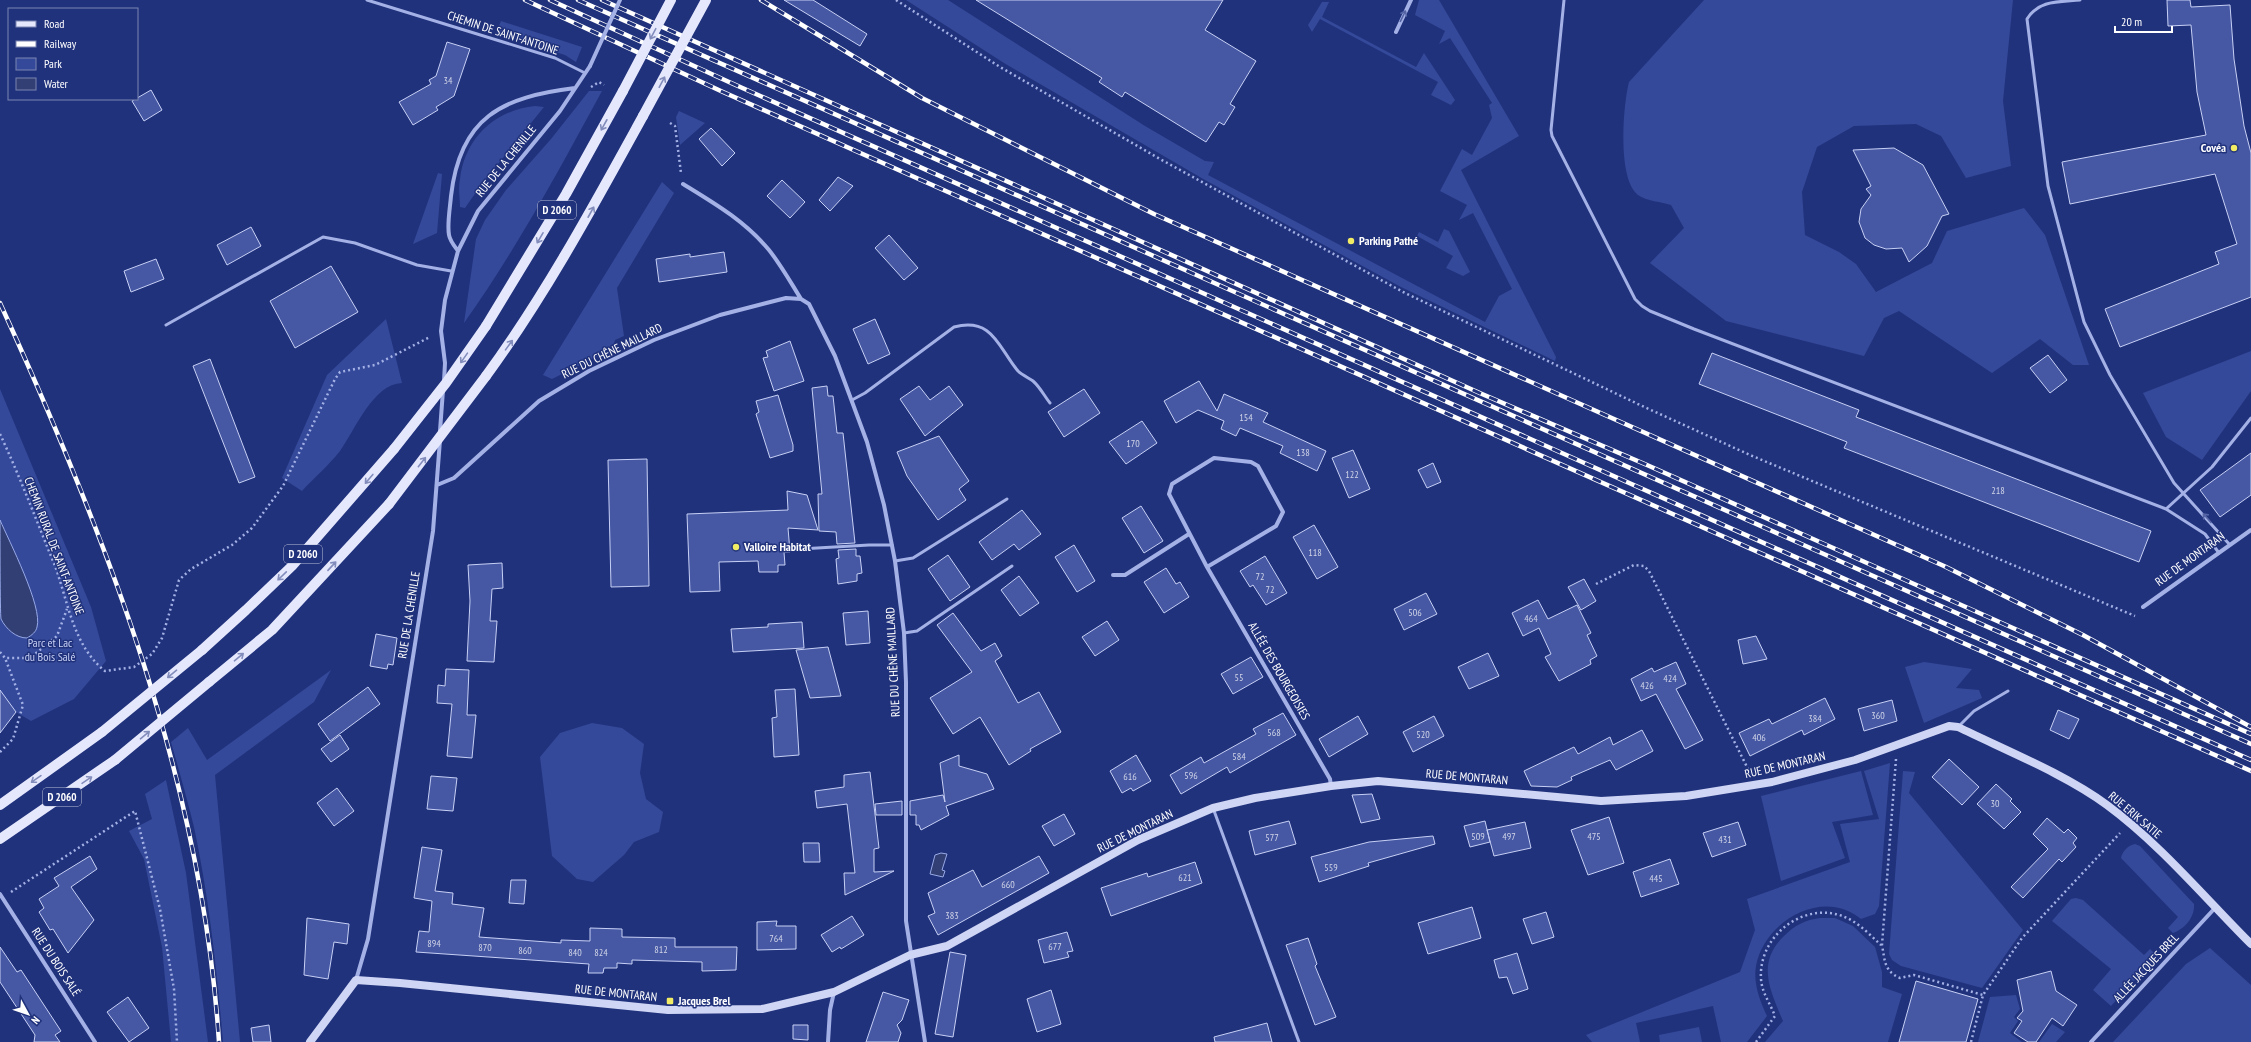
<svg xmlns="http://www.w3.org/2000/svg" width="2251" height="1042" font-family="'PT Sans Narrow',sans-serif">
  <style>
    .green { fill: #34499a }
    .water { fill: #323f75; stroke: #98a9e7 }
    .building { fill: #4658a3; stroke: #c7d0f5 }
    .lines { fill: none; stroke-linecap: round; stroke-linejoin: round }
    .path { stroke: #a4b1e6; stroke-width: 2.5; stroke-dasharray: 2 3; stroke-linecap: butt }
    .lane { stroke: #a4b1e6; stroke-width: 3 }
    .street { stroke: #a4b1e6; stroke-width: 4 }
    .secondary { stroke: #ced5f5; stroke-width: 8 }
    .primary { stroke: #e5e8fd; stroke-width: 10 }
    .rail-casing { stroke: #fff; stroke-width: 4.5 }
    .rail { stroke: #21327c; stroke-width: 3; stroke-dasharray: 9; stroke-linecap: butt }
    .street-bridge { stroke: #a4b1e6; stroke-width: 4 }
    .primary-bridge { stroke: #e5e8fd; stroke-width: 10 }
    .oneway { stroke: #5565a6 }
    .oneway2 { stroke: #838dbc }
    .poi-dot { fill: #f2ec65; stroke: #21327c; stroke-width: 1.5 }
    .labels { text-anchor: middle; stroke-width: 3; stroke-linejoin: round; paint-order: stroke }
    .number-label { font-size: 10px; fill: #d1d5e8 }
    .shield { fill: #21327c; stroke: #bcc2d8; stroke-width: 1 }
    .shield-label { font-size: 11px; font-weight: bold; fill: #fff }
    .street-label { font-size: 12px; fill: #fff; stroke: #21327c }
    .poi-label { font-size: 12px; font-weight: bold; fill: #fff; stroke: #21327c; text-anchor: start }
    .park-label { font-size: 12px; fill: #c7d0f5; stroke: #21327c }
  </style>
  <rect width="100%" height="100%" fill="#21327c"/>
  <path class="green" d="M906,0H948L1145,126L1205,161L1214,162L1208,175L1485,322L1499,296L1512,289L1473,213L1459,220L1467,205L1440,191L1462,149L1472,155L1492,118L1489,105L1492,103L1450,38L1439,44L1445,31L1415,15L1419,0H1439L1519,136L1461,170L1556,357L1555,361L1401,287L1205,180L1004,63Z
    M1704,0H2013L2003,101L2011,166L1966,178L1941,136L1916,124L1854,126L1817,147L1802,192L1805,235L1839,252L1856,264L1876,292L1932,263L1947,231L2024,208L2045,235L2089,365H2073L2040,339L1992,373L1899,311L1884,318L1864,356L1726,321L1650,263L1684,228L1671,205C1662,202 1646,201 1638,195C1617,179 1623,105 1629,82Z
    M1322,2H1329L1322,17L1416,67L1424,53L1455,100L1451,105L1431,95L1438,82L1320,19L1312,32L1308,25Z
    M501,21L582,47L576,62L565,55L496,33Z
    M589,91H602C559,170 516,250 464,323L476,239L485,220L506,190L551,139Z
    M535,106L544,107L481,185L465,208L460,207C460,198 458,188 460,179C465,138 495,110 535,106Z
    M679,111L705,123L680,145L676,117Z
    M438,173L442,174L437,233L413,244Z
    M662,182L674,193L617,288L624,336L615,340L612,349L552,379L543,375Z
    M1444,229L1449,231L1470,272L1463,276L1446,268L1453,256L1417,236L1419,232L1438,242Z
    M386,319L402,383C373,384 355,430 340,451C329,465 314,478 302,491L282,478L327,375Z
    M2251,351V391L2202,460L2166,437L2143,393Z
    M0,389L91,607L106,661L74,699L31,721L16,712L0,691Z
    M1924,662L1972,669L1956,688L1979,690L1982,698L1924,723L1905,667Z
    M331,670L314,702L215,775L240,1042H223C217,970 209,898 194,827C187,799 179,770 171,742L188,728L207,760Z
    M592,723L622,728L644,744L640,773L646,799L663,812L659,832L634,842L624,855L593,882L577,879L552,856L540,757L560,733Z
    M1890,763L1879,906L1875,914L1861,919C1823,887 1764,921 1756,966C1753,983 1760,1001 1767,1016L1747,1042H1721L1713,1006L1636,1023L1640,1042H1592L1586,1035L1740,972L1755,930L1747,899L1850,862L1840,824L1879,819L1864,771Z
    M1861,771L1873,815L1832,822L1845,858L1781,881L1761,796Z
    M1903,771L1915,772L1909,793L2023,930L1982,988L1901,966L1892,960L1889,954Z
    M166,780L186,873L208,1042H171L162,947L144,859L129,831L152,819L145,794Z
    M2135,844L2140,846L2194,904C2195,917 2185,929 2173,933L2168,928L2178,917L2121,858C2122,852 2128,845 2135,844Z
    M2076,898L2083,900L2144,955L2150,949L2157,956L2111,1006L2093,990L2111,969L2052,921L2071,899Z
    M1820,918H1835L1853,926L1875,947L1882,972V987L1902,994L1888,1042H1765L1783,1021C1770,990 1756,963 1784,936C1795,925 1805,920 1820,918Z
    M2210,948L2251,985V1042H2113L2186,964Z
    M2016,995L2020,1009L2014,1017L2018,1021L2010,1033L2022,1042H1978L1990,997Z
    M2052,1024L2065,1032L2056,1042H2039Z
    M1699,1027L1702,1042H1660L1659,1035Z"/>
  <path class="water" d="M0,520C9,541 43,607 37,627C36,632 32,635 27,638C16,638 6,629 1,619C0,613 0,534 0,520Z
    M941,853L947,854L942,870L945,871L943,877L930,874L935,855Z"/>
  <path class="building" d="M784,0H813L867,34L860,46Z
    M976,0H1223L1205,30L1256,61L1230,104L1235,107L1224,125L1219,122L1206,142L1125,92L1122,97L1099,82L1102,78Z
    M2167,0H2190L2191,7L2230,5L2234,59L2244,126L2251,153V297L2120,347L2105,309L2219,264L2215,252L2237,244L2215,174L2070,204L2062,162L2206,135L2197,92L2191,25L2168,26Z
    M447,42L470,49L454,96L436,107L438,110L413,125L399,102L431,84L429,80L436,76Z
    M151,90L162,110L144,121L132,101Z
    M711,128L735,153L722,166L699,139Z
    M1894,148L1923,165L1949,214L1942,216L1927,246L1909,262L1902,248L1886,249L1874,245L1865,238L1859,222L1861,209L1871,195L1866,189L1871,186L1853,150Z
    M838,177L853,186L830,211L819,200Z
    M782,180L805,202L790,218L767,196Z
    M251,227L261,246L227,265L217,245Z
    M889,235L918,268L904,280L875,248Z
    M724,252L727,272L659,282L656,259L690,254V257Z
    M156,259L164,279L131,292L124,271Z
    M331,266L358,312L295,348L270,301Z
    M875,319L890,354L868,364L853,329Z
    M790,341L804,381L774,391L763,358L768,357L766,351Z
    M1712,353L1859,410L1856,417L2151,531L2139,562L1844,448L1847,442L1699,384Z
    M2048,355L2067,380L2050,393L2030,368Z
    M210,359L255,477L239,483L193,366Z
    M1199,381L1217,411L1224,394L1268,413L1263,422L1326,451L1317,471L1280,453L1283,446L1240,428L1236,436L1221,429L1224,421L1198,410L1176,423L1164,401Z
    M827,386L828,396H833L837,433H843L855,543L837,544L836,532L819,531L818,494H822L812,388Z
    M919,386L930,400L949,386L963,405L925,436L900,399Z
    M1084,389L1100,413L1064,437L1048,412Z
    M778,395L793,445V451L770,458L756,414L759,412L756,401Z
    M1142,421L1157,443L1126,464L1109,442Z
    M939,436L969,481L959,489L966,500L938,520L907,476L897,452Z
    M1353,450L1370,489L1349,498L1332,458Z
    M2251,453V495L2220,517L2200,490Z
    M647,459L649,586L611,587L608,460Z
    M1433,463L1441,482L1427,488L1418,470Z
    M787,491L807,495L818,530L788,528L790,552H784L785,565H778V572H759L758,561L719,562L720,591L690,592L687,514L788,510Z
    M1141,506L1163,541L1144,553L1122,518Z
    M1022,510L1041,534L1019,550L1014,544L992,560L979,542Z
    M1314,525L1338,567L1317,579L1293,537Z
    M1074,545L1095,581L1077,592L1055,557Z
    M856,549V556H860L862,573L857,574V581L838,584L836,559L839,558L838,550Z
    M948,555L970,587L950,601L928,569Z
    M1265,556L1287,593L1266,605L1253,585L1250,587L1240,571Z
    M502,563L503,588L492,589L490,621H497L494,662L467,661L470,601L468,565Z
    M1166,568L1176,584L1180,582L1189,597L1164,613L1144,582Z
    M1019,576L1039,603L1020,616L1001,590Z
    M1584,579L1596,601L1581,610L1568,587Z
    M1426,593L1437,614L1404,630L1394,609Z
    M1538,600L1548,619L1577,605L1591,633L1587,635L1597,656L1590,660L1591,664L1559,681L1545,657L1551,654L1539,628L1523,636L1512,613Z
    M868,611L870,643L846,645L843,613Z
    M953,613L981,651L995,643L1002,656L995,661L1018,703L1039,692L1061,732L1030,749L1031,751L1009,765L980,717L953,734L930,698L972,672L937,625Z
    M1107,621L1119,640L1095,656L1082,637Z
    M802,622L804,648L733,652L731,629L768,627V624Z
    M376,634L397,638L393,665L388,664L387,669L370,666Z
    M1756,636L1767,659L1743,664L1738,640Z
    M828,647L841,696L810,698L796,650Z
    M1488,653L1499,676L1469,689L1458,667Z
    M1251,657L1263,677L1233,694L1221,674Z
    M1676,662L1686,684L1676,689L1703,740L1685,749L1656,694L1641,701L1631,679L1652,668L1654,672Z
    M446,669L469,670L467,715H476L472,758L447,756L452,704L437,703L438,685L445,686Z
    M368,687L380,704L330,741L318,724Z
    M795,689L799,755L774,757L772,718L777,717L775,690Z
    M0,690L16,712L0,733Z
    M1825,698L1835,719L1804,735L1802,730L1750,756L1739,733L1769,719L1772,724Z
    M1892,700L1897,721L1864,731L1858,709Z
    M2058,710L2079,719L2069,739L2050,730Z
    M1283,713L1296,735L1230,773L1227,767L1181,794L1170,775L1201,757L1204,763L1256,734L1253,729Z
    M1358,716L1368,734L1329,757L1319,739Z
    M1434,716L1444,736L1413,752L1403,732Z
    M1642,730L1653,751L1616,770L1610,760L1571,777L1572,780L1557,787L1531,786L1524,771L1574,747L1578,754L1610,737L1613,745Z
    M340,735L349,749L331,762L321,749Z
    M959,755V766L987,774L994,789L946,806L949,815L921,830L919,825H916V815H910V801L943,795L945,802L940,763Z
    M1136,755L1151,781L1133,791L1131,788L1122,793L1110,771Z
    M1949,759L1979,787L1962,805L1932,777Z
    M870,772L879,848L874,849V872L894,871L845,895L844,873H855L847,804L817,808L815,791L844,787V775Z
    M431,776L457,778L453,811L427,809Z
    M1996,784L2012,799L2010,801L2021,812L2004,829L1977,804Z
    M337,788L354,811L334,826L317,803Z
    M1372,794L1380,819L1361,823L1352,795Z
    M902,801V815H876L875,804Z
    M1064,814L1075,834L1054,846L1042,826Z
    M1609,817L1624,863L1588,875L1571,830Z
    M2047,818L2064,833L2068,829L2077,838L2073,843L2076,847L2062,862L2059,859L2023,898L2011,887L2048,849L2033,834Z
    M1289,821L1296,844L1255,855L1249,831Z
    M1485,821L1490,842L1470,847L1464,826Z
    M1525,822L1531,848L1494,856L1487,830Z
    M1738,822L1746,845L1712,857L1703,833Z
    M1433,836L1435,844L1368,863L1369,866L1319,882L1311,857L1369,842Z
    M803,843H819L820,862H804Z
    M422,847L442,850L435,891L453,893L452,904L484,908L479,937L561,943V940L590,941V928L622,929V937L675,938V947H737L736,970L702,971V962L632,960V964L617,963V968H604L603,973H588L589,964L416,952L419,931L429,932L432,901L414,898Z
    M90,856L97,869L71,887L94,920L68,953L53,929L50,930L39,912L44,908L39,899L59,886L54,878Z
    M1039,856L1049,873L938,935L928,916L935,913L928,893L973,870L982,887Z
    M1670,859L1679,884L1641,897L1633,872Z
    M1195,862L1202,883L1111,916L1101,888L1147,873L1148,877Z
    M511,880H526L524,904L509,903Z
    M1472,907L1481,938L1428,954L1418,923Z
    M1546,912L1554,937L1532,944L1523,919Z
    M852,916L864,935L841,949L840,947L832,952L821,935Z
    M307,918L349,924L347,944L334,942L328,979L304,975Z
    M777,921L776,926H796V949L757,950V922Z
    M1067,932L1073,951L1067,952L1069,957L1044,963L1038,940Z
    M1308,938L1317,964L1315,966L1336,1017L1315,1025L1286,945Z
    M0,947L17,972L21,970L61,1031L55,1035L60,1042H34L35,1035L0,982Z
    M950,952L966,955L953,1037L935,1034Z
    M1517,953L1528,989L1513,994L1507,977L1499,978L1494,960Z
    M2051,971L2056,991L2077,1005L2063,1026L2052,1018L2036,1042H2028L2014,1033L2022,1021L2017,1018L2023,1011L2017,980Z
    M1916,981L1978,999L1966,1042H1899Z
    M1051,990L1061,1024L1037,1032L1027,999Z
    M883,992L909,1000L902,1020L897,1025L901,1033L898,1042H866Z
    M128,997L149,1028L129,1042L107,1012Z
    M1267,1023L1272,1042H1215L1214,1037Z
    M269,1025L271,1042H253L251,1028Z
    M793,1025H808V1040L793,1039Z"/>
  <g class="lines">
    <path class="path" d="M896,0L1000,67L1160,159L1403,292L1640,405L1750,455L2135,616
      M591,87L599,82L604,85
      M670,123L675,126L681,173
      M0,434C20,477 37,522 55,566C68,601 73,646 105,671L134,667L152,654L162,638L179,580L191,569L232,545L252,528L283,486L335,379L340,372L375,365L430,337
      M1596,584L1634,565L1644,566L1649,571L1750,773
      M0,652L5,658H30L57,636L67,609
      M0,752L13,739L23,705L5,658
      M1896,759L1882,945C1885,961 1884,971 1900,978L1914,975L1983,995
      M11,892L135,811L160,909L174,989L177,1042
      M1756,1042L1775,1016C1770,1003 1762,993 1761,979C1758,934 1807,899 1847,918C1860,924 1871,936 1881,945
      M1971,1042L1983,995L2022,938L2120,833"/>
    <path class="lane" d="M367,0L555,58L585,73
      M1564,0L1551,130L1552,136L1635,299L1642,306L1650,311L1694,329L2166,509L2205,534L2219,553
      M2080,0C2058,2 2039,0 2027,19L2048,186L2084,322L2110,375L2174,483L2230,545
      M166,325L323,237L355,243L417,265L451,271
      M852,400L865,393L954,327C993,317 998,347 1018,371C1022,375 1029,378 1033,381C1040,387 1045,397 1050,403
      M2166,509L2212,467L2251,418
      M800,549L869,545H892
      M895,561L913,558L1007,499
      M904,633L917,631L1012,566
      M1958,727L1974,711L2008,691
      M1213,808L1299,1042"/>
    <path class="street" d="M1396,32L1411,0
      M683,184C714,203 745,221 769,250C781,265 791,283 801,299
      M458,251C455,247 450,241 449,235C447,224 450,208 451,196C460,117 502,97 575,88
      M444,381L445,363L441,331L445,300L458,251L478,211L560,111L590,66
      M440,431L443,390
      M437,485L454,478L539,401L589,371L654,340L720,315L786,298L801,299L809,304L835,356L867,442L884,505L895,561L904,633L906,682V921L925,1042
      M1207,567L1169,494L1172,484L1214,458L1251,462L1258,466L1283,512L1276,526L1207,567L1330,779L1331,786
      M1113,575H1125L1189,534
      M2143,607L2251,530
      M0,894L95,1042
      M356,980L368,939L433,531L440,440
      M828,1042L830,1010L834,992
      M2091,1042L2215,908"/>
    <path class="secondary" d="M310,1042L356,980L400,983L668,1010L762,1009L834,992L910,955L947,946L1138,840L1213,808L1255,798L1331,786L1378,781L1601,801L1686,796L1772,782L1855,760L1949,726L1958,727C2005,750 2065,774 2107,805C2160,844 2204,897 2251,944"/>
    <path class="primary" d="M486,326L566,194L623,91
      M486,376C546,294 594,205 643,116
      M202,650L246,610L292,566L394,449
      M209,682L272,630L389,504
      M0,805L102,732
      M0,839L115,760"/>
    <g class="rail-casing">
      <path id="rail" d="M525,0L723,92L2251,771
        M550,0L729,82L2251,760
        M578,0L2251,744
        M602,0L1482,394L1647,465L2251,734
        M761,0L922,98L1154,214L1944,566L2083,635L2251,727
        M0,303C107,537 202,782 219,1042"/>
    </g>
    <use href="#rail" class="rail"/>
    <path class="street-bridge" d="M590,66L620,0"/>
    <path class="primary-bridge" d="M623,91L671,0
      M643,116L706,0
      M394,449L446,383L486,326
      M389,504L486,376
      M102,732L202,650
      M115,760L209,682"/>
  </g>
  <defs><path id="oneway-shaft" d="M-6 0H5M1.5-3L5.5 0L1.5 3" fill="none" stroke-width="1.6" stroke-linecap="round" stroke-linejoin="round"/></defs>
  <g class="oneway">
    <use href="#oneway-shaft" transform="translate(1403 16) rotate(-64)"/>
    <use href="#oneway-shaft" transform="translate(2207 518) rotate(-132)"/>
  </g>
  <g class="oneway2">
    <use href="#oneway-shaft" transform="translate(653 34) rotate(118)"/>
    <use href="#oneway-shaft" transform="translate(662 82) rotate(-62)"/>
    <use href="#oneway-shaft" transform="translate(604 125) rotate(119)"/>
    <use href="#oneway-shaft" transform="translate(591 212) rotate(-61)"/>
    <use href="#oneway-shaft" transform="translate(540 238) rotate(120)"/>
    <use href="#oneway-shaft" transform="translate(509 345) rotate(-54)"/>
    <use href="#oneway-shaft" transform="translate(464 358) rotate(125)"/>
    <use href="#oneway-shaft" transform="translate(422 462) rotate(-52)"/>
    <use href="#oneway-shaft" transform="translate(369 479) rotate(130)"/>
    <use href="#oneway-shaft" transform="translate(332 566) rotate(-47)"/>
    <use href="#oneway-shaft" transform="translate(282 576) rotate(136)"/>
    <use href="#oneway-shaft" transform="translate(239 657) rotate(-40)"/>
    <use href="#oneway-shaft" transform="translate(172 674) rotate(140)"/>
    <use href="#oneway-shaft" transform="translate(145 735) rotate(-40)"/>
    <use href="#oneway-shaft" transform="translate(36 779) rotate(145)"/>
    <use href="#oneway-shaft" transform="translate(87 780) rotate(-34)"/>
  </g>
  <g class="poi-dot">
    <circle cx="2234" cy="148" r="4"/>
    <circle cx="1351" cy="241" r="4"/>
    <circle cx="736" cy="547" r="4"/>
    <rect x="666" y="997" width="8" height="8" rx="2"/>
  </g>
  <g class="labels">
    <g class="number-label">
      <text x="448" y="84">34</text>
      <text x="1246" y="421">154</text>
      <text x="1133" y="447">170</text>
      <text x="1303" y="456">138</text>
      <text x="1352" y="478">122</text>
      <text x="1998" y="494">218</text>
      <text x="1315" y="556">118</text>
      <text x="1260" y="580">72</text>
      <text x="1270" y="593">72</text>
      <text x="1415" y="616">506</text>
      <text x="1531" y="622">464</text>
      <text x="1239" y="681">55</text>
      <text x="1670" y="682">424</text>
      <text x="1647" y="689">426</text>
      <text x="1878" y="719">360</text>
      <text x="1815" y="722">384</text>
      <text x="1274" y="736">568</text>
      <text x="1423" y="738">520</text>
      <text x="1759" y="741">406</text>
      <text x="1239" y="760">584</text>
      <text x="1191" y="779">596</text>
      <text x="1130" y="780">616</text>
      <text x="1995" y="807">30</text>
      <text x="1478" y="840">509</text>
      <text x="1509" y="840">497</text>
      <text x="1594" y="840">475</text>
      <text x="1272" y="841">577</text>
      <text x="1725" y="843">431</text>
      <text x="1331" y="871">559</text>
      <text x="1185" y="881">621</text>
      <text x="1656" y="882">445</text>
      <text x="1008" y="888">660</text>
      <text x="952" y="919">383</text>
      <text x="776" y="942">764</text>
      <text x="434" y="947">894</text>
      <text x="1055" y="950">677</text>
      <text x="485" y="951">870</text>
      <text x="661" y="953">812</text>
      <text x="525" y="954">860</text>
      <text x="575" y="956">840</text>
      <text x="601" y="956">824</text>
    </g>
    <g class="shield">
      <rect x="538" y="201" width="38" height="18" rx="3"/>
      <rect x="284" y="545" width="38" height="18" rx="3"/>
      <rect x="43" y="788" width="38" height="18" rx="3"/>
    </g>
    <g class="shield-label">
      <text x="557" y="214">D 2060</text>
      <text x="303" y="558">D 2060</text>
      <text x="62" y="801">D 2060</text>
    </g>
    <g class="street-label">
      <text transform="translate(503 33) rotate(18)" y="4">CHEMIN DE SAINT-ANTOINE</text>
      <text transform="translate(506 161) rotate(-51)" y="4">RUE DE LA CHENILLE</text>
      <text transform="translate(612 351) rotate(-26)" y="4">RUE DU CHÊNE MAILLARD</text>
      <text transform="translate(54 546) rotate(69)" y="4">CHEMIN RURAL DE SAINT-ANTOINE</text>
      <text transform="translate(2190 559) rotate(-36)" y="4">RUE DE MONTARAN</text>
      <text transform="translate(409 615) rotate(-81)" y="4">RUE DE LA CHENILLE</text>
      <text transform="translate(893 662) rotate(-93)" y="4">RUE DU CHÊNE MAILLARD</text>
      <text transform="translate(1279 671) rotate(60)" y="4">ALLÉE DES BOURGEOISIES</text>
      <text transform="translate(1785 765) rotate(-13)" y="4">RUE DE MONTARAN</text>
      <text transform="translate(1467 777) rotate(5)" y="4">RUE DE MONTARAN</text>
      <text transform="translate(2135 815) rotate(40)" y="4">RUE ERIK SATIE</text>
      <text transform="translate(1135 831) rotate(-26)" y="4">RUE DE MONTARAN</text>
      <text transform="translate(56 962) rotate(57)" y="4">RUE DU BOIS SALÉ</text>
      <text transform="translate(2146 968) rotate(-47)" y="4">ALLÉE JACQUES BREL</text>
      <text transform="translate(616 993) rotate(6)" y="4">RUE DE MONTARAN</text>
    </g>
    <g class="poi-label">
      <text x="2226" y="152" text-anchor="end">Covéa</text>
      <text x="1359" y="245">Parking Pathé</text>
      <text x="744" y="551">Valloire Habitat</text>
      <text x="678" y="1005">Jacques Brel</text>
    </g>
    <g class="park-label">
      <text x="50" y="647">Parc et Lac<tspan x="50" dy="14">du Bois Salé</tspan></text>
    </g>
  </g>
  <rect x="8" y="8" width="130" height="92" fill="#21327c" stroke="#7a84b0"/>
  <rect x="16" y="21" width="20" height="6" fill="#e5e8fd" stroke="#7a84b0"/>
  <text x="44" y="28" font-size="12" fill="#ffffff">Road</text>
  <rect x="16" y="41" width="20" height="6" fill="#ffffff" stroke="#7a84b0"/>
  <text x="44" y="48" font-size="12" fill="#ffffff">Railway</text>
  <rect x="16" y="58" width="20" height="12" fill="#34499a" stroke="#7a84b0"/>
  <text x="44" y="68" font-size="12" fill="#ffffff">Park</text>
  <rect x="16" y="78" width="20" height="12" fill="#323f75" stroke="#7a84b0"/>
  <text x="44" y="88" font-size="12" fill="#ffffff">Water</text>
  <g transform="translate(28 1014) rotate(130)" stroke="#21327c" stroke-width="3" paint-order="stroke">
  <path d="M0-3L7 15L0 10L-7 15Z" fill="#ffffff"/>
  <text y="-6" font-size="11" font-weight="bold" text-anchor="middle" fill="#ffffff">N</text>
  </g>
  <path d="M2115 26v6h57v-6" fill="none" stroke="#ffffff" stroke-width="2"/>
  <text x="2121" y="26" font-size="12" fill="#ffffff" stroke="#21327c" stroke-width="3" paint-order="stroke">20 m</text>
</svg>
